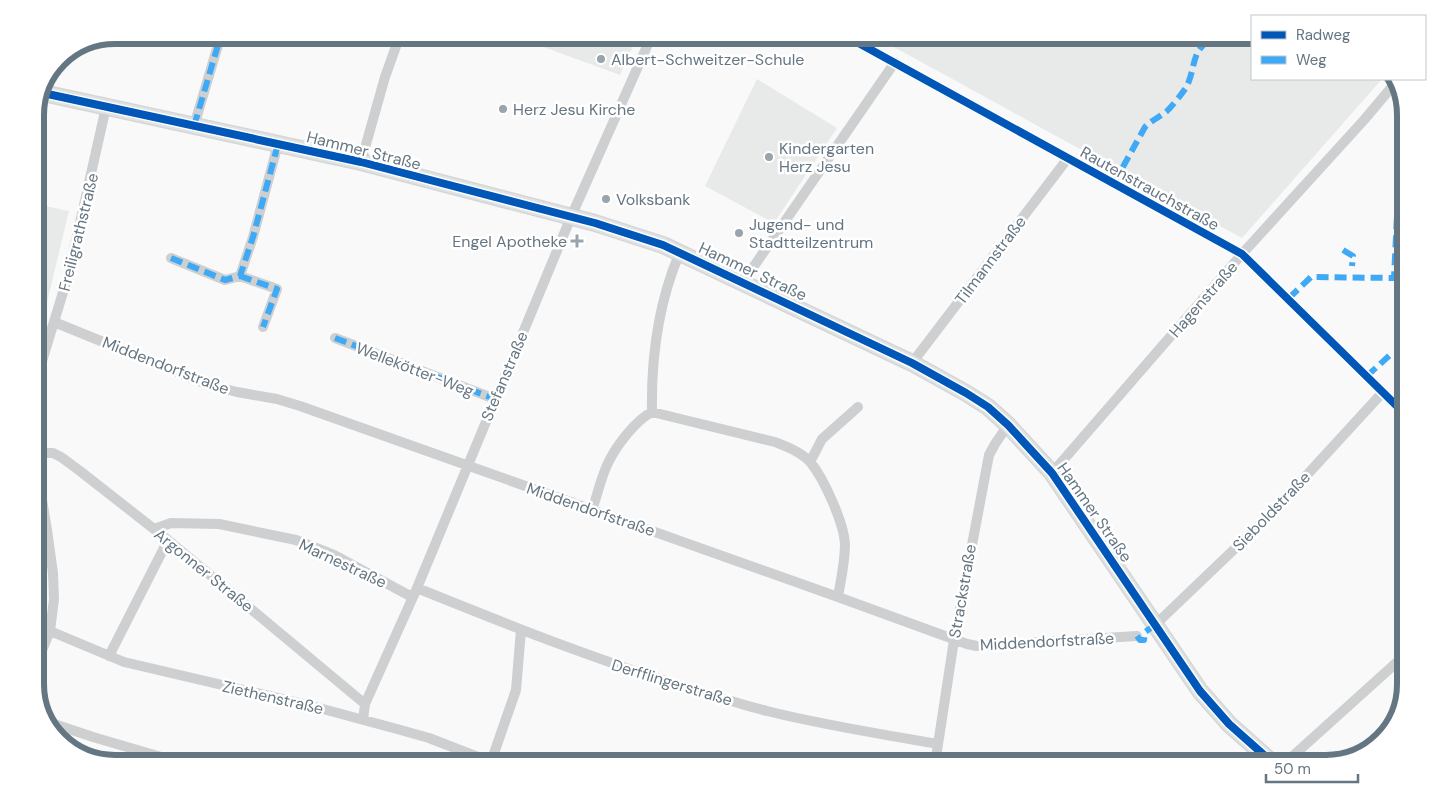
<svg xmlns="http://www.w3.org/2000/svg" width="1441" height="799" font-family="'DM Sans',sans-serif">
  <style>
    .built { fill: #e8e9e9 }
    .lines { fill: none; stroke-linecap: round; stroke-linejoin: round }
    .secondary-casing { stroke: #d5d6d7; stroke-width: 18 }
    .minor { stroke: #cecfd0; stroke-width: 10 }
    .secondary { stroke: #e1e2e2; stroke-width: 15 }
    .quiet { stroke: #3fa9f5; stroke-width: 6; stroke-dasharray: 12 6; stroke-linecap: butt }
    .cycleway-casing { stroke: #fff; stroke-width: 11 }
    .cycleway { stroke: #0057b8; stroke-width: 8 }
    .poi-dot { fill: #99a4ac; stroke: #fff; stroke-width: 2 }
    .labels { text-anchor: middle; stroke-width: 5; stroke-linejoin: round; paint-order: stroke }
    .poi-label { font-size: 16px; fill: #657683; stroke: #fff; text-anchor: start }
    .street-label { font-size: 16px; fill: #657683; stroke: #fff }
    .rim { fill: none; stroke: #657683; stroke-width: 6 }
  </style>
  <rect width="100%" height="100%" fill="#f9f9f9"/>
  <path class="built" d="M533,35H638L620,75L530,42Z
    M872,35H1252V79H1382L1242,238Z
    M757,79L837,128L774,223L705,186Z
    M35,204L69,211L38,340H35Z"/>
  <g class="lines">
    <g class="secondary-casing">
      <path id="secondary" d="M43,93L361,162L595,223L663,245L912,363L966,393L988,407L1008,425L1052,473L1200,691L1229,724L1274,764"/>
    </g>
    <path class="minor" d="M844,35L1242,254L1406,415
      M194,126L221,35
      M361,162L385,77L400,35
      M171,258L225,280L240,276L253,237L278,144
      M240,276L277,289L263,327
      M743,282L895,62
      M54,322L209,385L237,392L277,399L300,406L838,597L967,644L977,646L1137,636
      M335,338L495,399
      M912,363L1068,158
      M35,384L68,276L106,107
      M652,412C651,357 658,303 680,252
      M35,454L46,453H53L61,457L80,471L168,540L365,704
      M35,457L47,530L53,573L54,599L50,631L35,667
      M810,462L822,439L858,407
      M1052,473L1242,254L1364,120L1396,82
      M592,510C598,494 601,476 609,461C617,445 636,420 652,412L775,442C787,447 802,452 811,463C824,479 844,523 845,544C845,562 841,579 838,597
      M154,529L171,523L219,524L296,540L334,555L412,597
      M417,588C511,626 606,664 705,693C725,699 746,706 767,711C823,725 880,734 938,744
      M1155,625L1272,513L1383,392
      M50,631L124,662L308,705L397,729L429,738L496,764
      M109,656L168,540
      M363,720L365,704L417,588L571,217L652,35
      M45,721L93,737L185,764
      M491,762L516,690L521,630
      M935,764L954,640L989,455L995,444L1008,425
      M1083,764H1106
      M1250,764L1260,753
      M1284,764L1406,654"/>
    <use href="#secondary" class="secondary"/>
    <path class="quiet" d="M194,126L221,35
      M1114,183L1145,127C1152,120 1160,117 1167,111C1172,106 1181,95 1185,89C1197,71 1189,44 1217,39
      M1343,250L1353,256L1352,266
      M171,258L225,280L240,276L253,237L278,144
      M240,276L277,289L263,327
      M1394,278H1404L1403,327
      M1289,298L1311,277L1394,278L1400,153
      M335,338L495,399
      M1367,376L1390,355H1406
      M1137,636L1140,640H1144L1145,632L1155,625"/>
    <g class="cycleway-casing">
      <path id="cycleway" d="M844,35L1242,254L1406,415
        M43,93L361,162L595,223L663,245L912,363L966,393L988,407L1008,425L1052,473L1200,691L1229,724L1274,764"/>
    </g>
    <use href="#cycleway" class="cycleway"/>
  </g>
  <g class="poi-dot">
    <circle cx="601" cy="59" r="5"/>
    <circle cx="503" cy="109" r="5"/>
    <circle cx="769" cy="157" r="5"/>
    <circle cx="606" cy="199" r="5"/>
    <circle cx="739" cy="233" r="5"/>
    <path d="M574.5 233.5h5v5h5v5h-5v5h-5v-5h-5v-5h5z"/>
  </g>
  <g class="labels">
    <g class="poi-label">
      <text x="611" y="65">Albert-Schweitzer-Schule</text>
      <text x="513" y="115">Herz Jesu Kirche</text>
      <text x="779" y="154">Kindergarten<tspan x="779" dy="18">Herz Jesu</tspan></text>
      <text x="616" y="205">Volksbank</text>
      <text x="749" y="230">Jugend- und<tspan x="749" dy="18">Stadtteilzentrum</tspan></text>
      <text x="567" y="247" text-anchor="end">Engel Apotheke</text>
    </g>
    <g class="street-label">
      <text transform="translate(364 150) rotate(14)" y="6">Hammer Straße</text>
      <text transform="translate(1150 188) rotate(29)" y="6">Rautenstrauchstraße</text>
      <text transform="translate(78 232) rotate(-76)" y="6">Freiligrathstraße</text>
      <text transform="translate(990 260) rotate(-53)" y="6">Tilmannstraße</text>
      <text transform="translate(753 271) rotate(25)" y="6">Hammer Straße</text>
      <text transform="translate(1203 299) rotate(-49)" y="6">Hagenstraße</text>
      <text transform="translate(166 365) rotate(21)" y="6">Middendorfstraße</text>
      <text transform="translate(415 369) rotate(21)" y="6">Wellekötter-Weg</text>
      <text transform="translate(504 376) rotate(-67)" y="6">Stefanstraße</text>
      <text transform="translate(591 509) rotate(19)" y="6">Middendorfstraße</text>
      <text transform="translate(1271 511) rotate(-46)" y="6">Sieboldstraße</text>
      <text transform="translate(1095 512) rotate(55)" y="6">Hammer Straße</text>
      <text transform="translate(343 563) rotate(25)" y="6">Marnestraße</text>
      <text transform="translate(204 570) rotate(39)" y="6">Argonner Straße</text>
      <text transform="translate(962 591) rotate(-80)" y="6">Strackstraße</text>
      <text transform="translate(1047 641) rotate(-3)" y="6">Middendorfstraße</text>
      <text transform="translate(672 682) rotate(17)" y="6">Derfflingerstraße</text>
      <text transform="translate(273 697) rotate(13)" y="6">Ziethenstraße</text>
    </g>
  </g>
  <path d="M0 0H1441V799H0ZM115 44H1326A71 71 0 0 1 1397 115V684A71 71 0 0 1 1326 755H115A71 71 0 0 1 44 684V115A71 71 0 0 1 115 44Z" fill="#fff" fill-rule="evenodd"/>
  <path class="rim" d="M115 44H1326A71 71 0 0 1 1397 115V684A71 71 0 0 1 1326 755H115A71 71 0 0 1 44 684V115A71 71 0 0 1 115 44Z"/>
  <rect x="1251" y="15" width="175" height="65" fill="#ffffff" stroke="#c1c8cd"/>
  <rect x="1261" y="31" width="25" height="8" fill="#0057b8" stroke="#c1c8cd"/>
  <text x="1296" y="40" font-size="15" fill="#657683">Radweg</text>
  <rect x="1261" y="56" width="25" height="8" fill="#3fa9f5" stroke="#c1c8cd"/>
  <text x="1296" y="65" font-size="15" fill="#657683">Weg</text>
  <path d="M1266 774v8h92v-8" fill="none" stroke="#657683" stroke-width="2.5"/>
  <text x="1274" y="774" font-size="15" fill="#657683" stroke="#ffffff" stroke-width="4" paint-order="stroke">50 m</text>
</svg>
